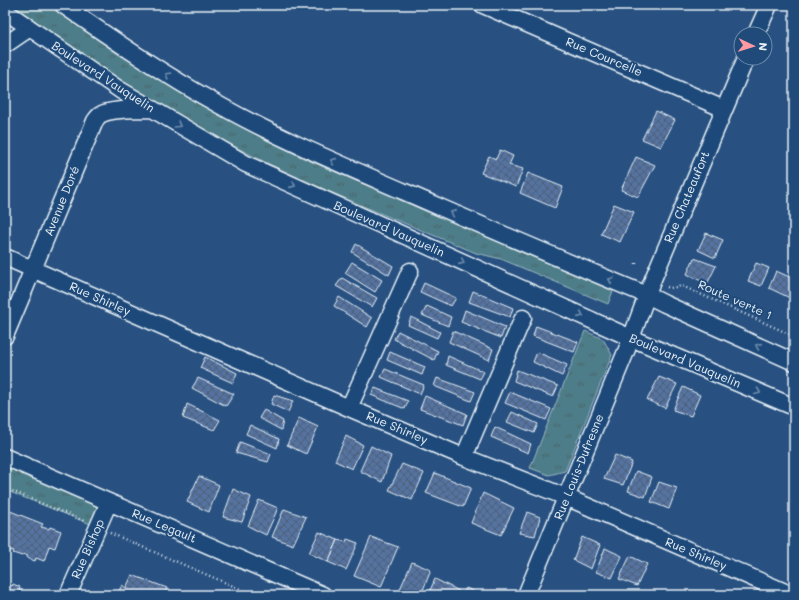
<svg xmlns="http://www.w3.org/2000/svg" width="799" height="600" font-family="Mali,sans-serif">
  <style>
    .grass { fill: url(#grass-tufts); stroke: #9ab7c0 }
    .building { fill: url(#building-cross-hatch); stroke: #e8f1f8 }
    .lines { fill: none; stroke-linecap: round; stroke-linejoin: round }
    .minor-casing { stroke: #e8f1f8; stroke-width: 19 }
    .path { stroke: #e8f1f8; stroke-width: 2.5; stroke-dasharray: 1 3; stroke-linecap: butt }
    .minor { stroke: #1f4a7a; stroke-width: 16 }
    .oneway { stroke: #6f8dac }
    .labels { text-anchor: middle; stroke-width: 4; stroke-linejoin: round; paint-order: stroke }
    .street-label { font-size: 12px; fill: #e8f1f8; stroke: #1f4a7a }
  </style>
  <defs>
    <pattern id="grass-tufts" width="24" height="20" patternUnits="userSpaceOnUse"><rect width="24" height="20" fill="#4d7d88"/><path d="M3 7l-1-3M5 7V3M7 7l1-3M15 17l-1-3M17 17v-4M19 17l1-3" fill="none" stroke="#4a656c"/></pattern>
    <pattern id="building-cross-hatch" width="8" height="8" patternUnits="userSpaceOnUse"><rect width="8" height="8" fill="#5473a1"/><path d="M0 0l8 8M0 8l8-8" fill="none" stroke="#4d5e76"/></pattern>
  </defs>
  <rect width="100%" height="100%" fill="#285181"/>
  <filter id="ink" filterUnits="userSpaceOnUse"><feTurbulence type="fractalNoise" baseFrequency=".025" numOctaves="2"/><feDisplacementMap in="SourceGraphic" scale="8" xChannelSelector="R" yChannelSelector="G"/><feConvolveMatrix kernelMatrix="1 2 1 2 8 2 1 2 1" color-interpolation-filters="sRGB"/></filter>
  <g filter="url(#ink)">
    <path class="grass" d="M12,5H48L118,54L209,109L301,157L451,222L613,291L608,304L501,259L476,253L452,243C371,209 287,177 210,133C174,114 137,92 104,69C73,48 43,26 12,5Z
      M585,331L603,339L612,355L565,471L549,475L530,468Z
      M5,457L109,502L98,527L5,490Z"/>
    <path class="building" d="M656,111L675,120L661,147L642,139Z
      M500,150L513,156L509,165L523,169L516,187L481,173L489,156L496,159Z
      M636,157L655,165L638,197L621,190Z
      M528,173L563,187L555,208L520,193Z
      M614,204L634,212L620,242L601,234Z
      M706,233L723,240L715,258L698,250Z
      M356,244L393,266L389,275L352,252Z
      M694,258L716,266L707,284L687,274Z
      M352,262L382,280L375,292L345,273Z
      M756,263L769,268L761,286L748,281Z
      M776,271L794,279V300L769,288Z
      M342,278L377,298L372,307L336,286Z
      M424,283L456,298L451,306L420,292Z
      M473,291L513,308L510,317L469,302Z
      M339,297L372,318L367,327L334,306Z
      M427,306L451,317L448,326L422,315Z
      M465,310L505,327L501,338L461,322Z
      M411,317L440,332L437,338L408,325Z
      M536,326L578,342L574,352L533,336Z
      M398,331L438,351L434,360L394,339Z
      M453,331L493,349L489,360L449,342Z
      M390,352L425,367L422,375L387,360Z
      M537,352L567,365L562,376L533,362Z
      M448,356L484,372L480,379L446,365Z
      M205,357L237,373L233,383L200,368Z
      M385,369L424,385L420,394L381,377Z
      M517,370L558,386L553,397L514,381Z
      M659,377L677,384L665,408L647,400Z
      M198,378L234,394L226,406L192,388Z
      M437,378L475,392L471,401L434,386Z
      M683,387L700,395L691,416L673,410Z
      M375,388L408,401L405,409L371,395Z
      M510,392L551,409L546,420L505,403Z
      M274,395L293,401L288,412L271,404Z
      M425,396L467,414L463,425L420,409Z
      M187,404L220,420L214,430L183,418Z
      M264,410L283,421L281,430L259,418Z
      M512,412L538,424L534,433L507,422Z
      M299,418L318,427L306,454L287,445Z
      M250,425L279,439L277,448L246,434Z
      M495,427L531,444L528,453L491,437Z
      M346,436L363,445L352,469L335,461Z
      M240,442L271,454L268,462L236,453Z
      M371,446L391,456L382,482L360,471Z
      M615,455L632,462L623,485L604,479Z
      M402,464L424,473L412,500L389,490Z
      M636,471L652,477L645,497L628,491Z
      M435,473L471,488L463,507L426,493Z
      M199,476L219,485L209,512L187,502Z
      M659,482L677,488L669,509L651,502Z
      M233,489L251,497L242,522L223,517Z
      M483,493L514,508L501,535L471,523Z
      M259,500L278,508L266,535L248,526Z
      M5,509L43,524L41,527L49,529L50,527L61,531L55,548L49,546L44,561L36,558L35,561L27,558L28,556L23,554L22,556L13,553L14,551L11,550L10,552L5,550Z
      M284,509L306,517L293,545L272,537Z
      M527,512L540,517L535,536L519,533Z
      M319,532L338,540L328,562L309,553Z
      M371,537L398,547L381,587L354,576Z
      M582,537L600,545L591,569L573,560Z
      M347,539L358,543L346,570L328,562L338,540L346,542Z
      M605,548L622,556L612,578L596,572Z
      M630,556L647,564L637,586L619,579Z
      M412,562L431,570L421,595H417L400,589Z
      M132,575L167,588L164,595H124L118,593L122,585L126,588Z
      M435,579L459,591L458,595H428Z
      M5,580L7,581L6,583L12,586L13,584L20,587L19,590L26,593L25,595H5Z
      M466,588L482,595H463Z"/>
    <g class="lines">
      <g class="minor-casing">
        <path id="minor" d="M63,5C115,41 166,76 221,106C280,139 343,165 405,192C486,227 566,262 647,295L665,304L794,362
          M483,5L724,109
          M5,11L120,90L246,164L631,338L794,407
          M756,34L769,5
          M5,45L30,28
          M5,257L349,408L464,457L566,497L792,595
          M5,336L95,121C97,118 99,115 102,114C111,109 140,109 151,109
          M349,408L410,271
          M5,457L323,595
          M464,457L523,318
          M68,595L109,502
          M526,595L627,349L653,279L746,58"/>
      </g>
      <path class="path" d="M636,263V266
        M667,287L670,288L682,286L794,336
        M5,488L86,522
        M110,533L254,595"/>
      <use href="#minor" class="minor"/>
    </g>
    <defs><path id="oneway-chevron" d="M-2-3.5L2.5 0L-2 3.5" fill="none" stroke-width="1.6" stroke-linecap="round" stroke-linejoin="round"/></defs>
    <g class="oneway">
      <use href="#oneway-chevron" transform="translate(168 75) rotate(-148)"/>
      <use href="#oneway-chevron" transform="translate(178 125) rotate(30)"/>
      <use href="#oneway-chevron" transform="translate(333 161) rotate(-156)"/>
      <use href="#oneway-chevron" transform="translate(293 185) rotate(24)"/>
      <use href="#oneway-chevron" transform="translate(453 213) rotate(-156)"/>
      <use href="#oneway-chevron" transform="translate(462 262) rotate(24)"/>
      <use href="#oneway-chevron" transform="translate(611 280) rotate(-157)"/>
      <use href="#oneway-chevron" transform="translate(581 315) rotate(24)"/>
      <use href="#oneway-chevron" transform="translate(758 346) rotate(-156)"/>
      <use href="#oneway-chevron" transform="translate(758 392) rotate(23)"/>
    </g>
  </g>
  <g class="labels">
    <g class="street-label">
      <text transform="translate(604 57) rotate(23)" y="4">Rue Courcelle</text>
      <text transform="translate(103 77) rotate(33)" y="4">Boulevard Vauquelin</text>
      <text transform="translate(687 197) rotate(-67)" y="4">Rue Chateaufort</text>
      <text transform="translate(62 201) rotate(-68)" y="4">Avenue Doré</text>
      <text transform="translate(389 229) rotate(24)" y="4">Boulevard Vauquelin</text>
      <text transform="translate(100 299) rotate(24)" y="4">Rue Shirley</text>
      <text transform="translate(735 300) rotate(24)" y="4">Route verte 1</text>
      <text transform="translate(685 361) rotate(23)" y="4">Boulevard Vauquelin</text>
      <text transform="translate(397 428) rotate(23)" y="4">Rue Shirley</text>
      <text transform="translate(579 467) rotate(-68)" y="4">Rue Louis-Dufresne</text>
      <text transform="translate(164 526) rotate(23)" y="4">Rue Legault</text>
      <text transform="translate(88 549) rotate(-66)" y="4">Rue Bishop</text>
      <text transform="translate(696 554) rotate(23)" y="4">Rue Shirley</text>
    </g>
  </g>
  <rect width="799" height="600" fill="none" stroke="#1f4a7a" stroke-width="20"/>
  <rect x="10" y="10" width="779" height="580" fill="none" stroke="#e8f1f8" stroke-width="1.5" filter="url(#ink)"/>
  <g transform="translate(753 46) rotate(94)"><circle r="19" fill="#1f4a7a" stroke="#6f8dac"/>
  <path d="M0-3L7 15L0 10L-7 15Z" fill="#ff9aa2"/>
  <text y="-6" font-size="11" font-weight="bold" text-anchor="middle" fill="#e8f1f8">N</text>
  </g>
</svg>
